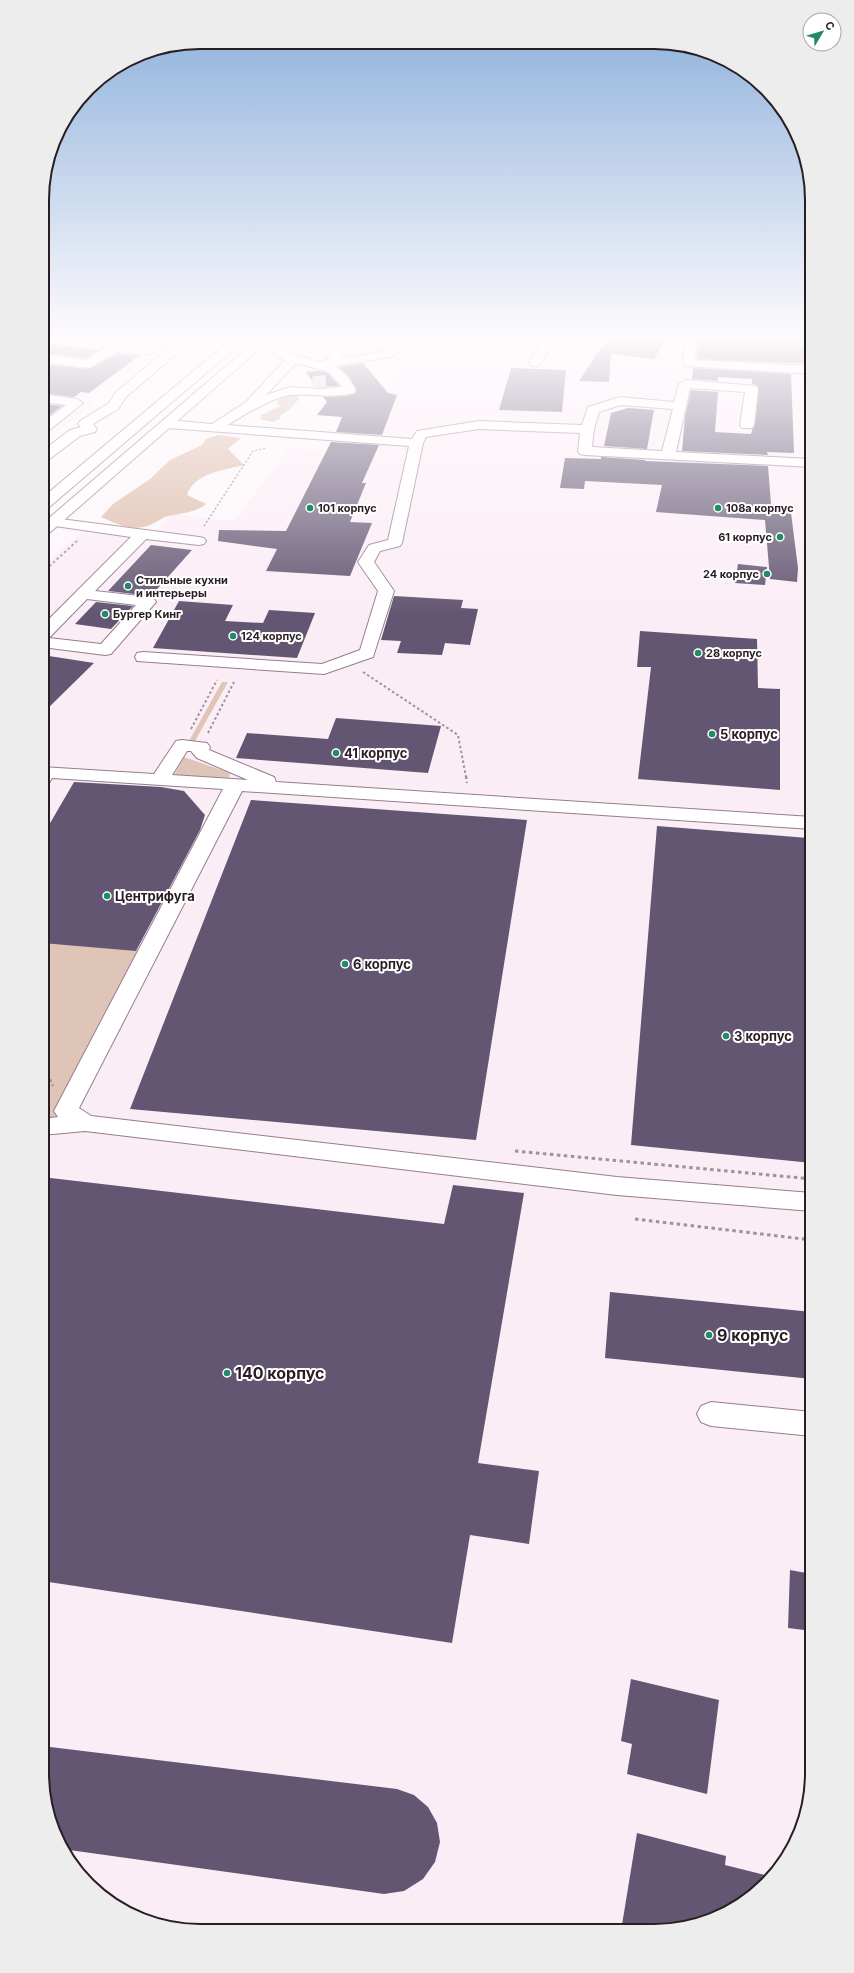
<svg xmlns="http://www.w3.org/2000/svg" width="854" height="1973" font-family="Inter,sans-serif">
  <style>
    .built { fill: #fbedf6 }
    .green { fill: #dfc5b7 }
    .forest { fill: #dcb9a6 }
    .building { fill: #625672 }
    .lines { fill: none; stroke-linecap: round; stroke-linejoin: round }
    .minor-tunnel { stroke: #dcd6da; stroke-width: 13; stroke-dasharray: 13 6; stroke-linecap: butt }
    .minor-casing { stroke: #977d8d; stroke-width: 2 }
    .highway-casing { stroke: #977d8d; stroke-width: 2 }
    .path-far3 { stroke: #9b9498; stroke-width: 1.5; stroke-dasharray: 2 2; stroke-linecap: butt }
    .path-far2 { stroke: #9b9498; stroke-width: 2; stroke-dasharray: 2.5 2.5; stroke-linecap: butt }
    .path-far1 { stroke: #9b9498; stroke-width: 2.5; stroke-dasharray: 3 3; stroke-linecap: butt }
    .path { stroke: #9b9498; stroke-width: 3; stroke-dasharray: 3.5 3.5; stroke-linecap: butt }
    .minor { fill: #fff; fill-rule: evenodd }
    .highway { fill: #fff; fill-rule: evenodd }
    .poi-dot { fill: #228a67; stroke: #fff; stroke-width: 1.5 }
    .labels { text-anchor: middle; stroke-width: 4; stroke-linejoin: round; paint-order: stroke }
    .far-poi-label { font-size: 11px; font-weight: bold; fill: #281e24; stroke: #fff; text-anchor: start }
    .poi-label { font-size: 13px; font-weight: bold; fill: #281e24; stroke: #fff; text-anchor: start }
    .near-poi-label { font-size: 16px; font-weight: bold; fill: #281e24; stroke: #fff; text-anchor: start }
    .rim { fill: none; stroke: #281e24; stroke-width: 2 }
  </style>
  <rect width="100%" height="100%" fill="#fcf7fa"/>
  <path class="built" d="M42,337H172L90,400L96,402L42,443Z
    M428,337H812V1783L800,1833L773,1877L741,1904L695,1926L654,1931L170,1928L130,1915L89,1885L63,1852L47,1814L42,1773V568L84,530L151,538L171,514L234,521L289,449L346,451L365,401L378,391L403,365Z"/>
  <path class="green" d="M222,682H228L195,741H189Z
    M184,757L230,773L229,778L174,775Z
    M42,942L144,951L69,1121L42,1118Z"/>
  <path class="forest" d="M296,395L299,398C295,405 288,412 281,415L280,419L273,422L260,419L261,415L280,406L277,402C281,395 289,395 296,395Z
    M218,435L241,438L228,449L244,465C224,470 194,473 187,495L206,504C195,513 182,513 168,516C163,517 159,521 154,523C135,533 119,525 101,517L113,504L150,479L170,460L202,445L206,439Z"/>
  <path class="building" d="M608,337H667L654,359L611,354L609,382L579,381Z
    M698,337H812V364L697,359Z
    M42,343L99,350L87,358L42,353Z
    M117,354L140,355L89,393L81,392L74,397L42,393V364L89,369Z
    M363,363L388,393L397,395L382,435L336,432L342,417L317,415L327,402L323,397L346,396L354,394L357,391L349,376L339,367Z
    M511,368L566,370L562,412L499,410Z
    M693,368L791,374L794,453L767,452L768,455L682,451L685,417L691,390L718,392L715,432L751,434L752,430L755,425L759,389L757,385L752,384V379L718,377V381L692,379Z
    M319,371L328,373L339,386L316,387L306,372Z
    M42,404L62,406L42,421Z
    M628,408L654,410L647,449L604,446L611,413Z
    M331,442L379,445L362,483H366L350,522L372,523L350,576L266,571L277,549L218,541L219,530L286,531Z
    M601,457L645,460V461L768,466L771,504L790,505L798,568L797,582L770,579L765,520L656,512L662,485L585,481L584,489L560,488L565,458L601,459Z
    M151,545L192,550L151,596L108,591Z
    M738,564L767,567L765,585L735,583Z
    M394,596L463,600L461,608L478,609L470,645L445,643L442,655L397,653L401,641L381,640Z
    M179,601L233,605L225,621L263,623L269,610L315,613L297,658L153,648Z
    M96,602L133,606L111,629L75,624Z
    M640,631L757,639L758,688L780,689V790L638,779L651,667H637Z
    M49,656L94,663L42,714V662Z
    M336,718L441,726L428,773L236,758L247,733L328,739Z
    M74,782L161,787L184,791L205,815L200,830L136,951L42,943V837Z
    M251,800L527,820L476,1140L130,1109Z
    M657,826L808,838L812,928V1163L631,1145Z
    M42,1177L444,1224L453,1185L524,1193L478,1463L539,1471L529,1544L470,1535L452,1643L42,1581Z
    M610,1292L812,1312V1379L605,1358Z
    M790,1570L812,1574V1631L788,1628Z
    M631,1679L719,1700L707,1794L627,1774L632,1744L621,1741Z
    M42,1746L397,1789L414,1795L428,1807L437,1823L440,1842L435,1862L423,1879L404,1891L384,1894L62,1849L47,1814L42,1773Z
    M637,1833L726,1856L725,1865L773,1877L742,1904L695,1926L654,1931H621Z"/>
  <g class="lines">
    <path class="minor-tunnel" d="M313,383L330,381"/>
    <g class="minor-casing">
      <path id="minor" d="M158,337H172L152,354L117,352L89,368L42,362V354L87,360L101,350L117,345L146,347Z
        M182,337H196L126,397L118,409L93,424L97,429L95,432L80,436L47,461L42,462V451L70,430L81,427L78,424L80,421L109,403L116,392Z
        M263,337L285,351L319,362L326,360L345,337H358L341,358C365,354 382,356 399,337H412L398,353L390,357L336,366L348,377L356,390L354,393C333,398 314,394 292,395C274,396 244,415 228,425L412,439L417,431L479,421L582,425L588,407L620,397L674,402L679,384L685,380L756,386L758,389L754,425L752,428H742L740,425L745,392L690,388L676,452L812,459V467L585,455L580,454L578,451L580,433L479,429L426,437L423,443L402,543L400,546L380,551L374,562L394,591L373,657L324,674L137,661L135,657L137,653L143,652L322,664L360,650L378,591L358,562L369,545L388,540L409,446L167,428L162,427L160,424L162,421L167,420L212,424L246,402L285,360L277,357L259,343L257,341ZM296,363L329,372L342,387L319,389L290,387L266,395ZM621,405L673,409L662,451L592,447L594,429L599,412Z
        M545,337H557L539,366H531L529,363Z
        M685,337H697L695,360L812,366V374L685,366L683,363Z
        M42,394L77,399L83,403L47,432L42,433V423L66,405L42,402Z
        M53,518L199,537L204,538L206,541L204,544L199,545L146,539L95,591L148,597L154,599L156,602L111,654L105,655L42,647V626L131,537L48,525L46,522L48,519ZM87,599L136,605L101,644L49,638Z
        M182,740L207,743L210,747L209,750L274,777L276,782L812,817V829L242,791L79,1108L91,1116L617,1177L812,1193V1211L617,1195L85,1131L42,1135V1119L58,1117L54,1111L223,789L52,778L49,783L42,785V767L154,774L176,741ZM187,751H191L197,758L248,780L172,775Z
        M711,1402L812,1412V1436L711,1426L701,1422L697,1414L701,1406Z"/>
    </g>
    <g class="highway-casing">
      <path id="highway" d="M234,337H248L47,509L42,510V498Z
        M260,337H273L47,535L42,536V524Z"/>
    </g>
    <path class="path-far3" d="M296,342L301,337
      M204,526L253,451L266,448"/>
    <path class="path-far2" d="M42,573L77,541
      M363,672L458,735L466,777
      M191,729L217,680
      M208,733L234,682"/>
    <path class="path-far1" d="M466,776L467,783
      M42,1063L53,1086"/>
    <path class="path" d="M515,1151L812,1179
      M635,1219L812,1240"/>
    <use href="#minor" class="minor"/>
    <use href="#highway" class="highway"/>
  </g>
  <linearGradient id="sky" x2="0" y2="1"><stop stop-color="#89aeda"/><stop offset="0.55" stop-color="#fefbfd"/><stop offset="1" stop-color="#fefbfd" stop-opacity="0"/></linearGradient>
  <rect width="854" height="614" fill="url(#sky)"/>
  <g class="poi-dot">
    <circle cx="310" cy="508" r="4"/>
    <circle cx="718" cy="508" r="4"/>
    <circle cx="780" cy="537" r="4"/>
    <circle cx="767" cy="574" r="4"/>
    <circle cx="128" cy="586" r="4"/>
    <circle cx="105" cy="614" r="4"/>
    <circle cx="233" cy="636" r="4"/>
    <circle cx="698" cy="653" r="4"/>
    <circle cx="712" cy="734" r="4"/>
    <circle cx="336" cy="753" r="4"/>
    <circle cx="107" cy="896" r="4"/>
    <circle cx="345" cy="964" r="4"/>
    <circle cx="726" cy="1036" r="4"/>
    <circle cx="709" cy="1335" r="4"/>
    <circle cx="227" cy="1373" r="4"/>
  </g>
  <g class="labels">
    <g class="far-poi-label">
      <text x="318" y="512">101 корпус</text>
      <text x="726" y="512">108а корпус</text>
      <text x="772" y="541" text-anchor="end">61 корпус</text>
      <text x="759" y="578" text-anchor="end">24 корпус</text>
      <text x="136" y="584">Стильные кухни<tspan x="136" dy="13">и интерьеры</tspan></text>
      <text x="113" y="618">Бургер Кинг</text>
      <text x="241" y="640">124 корпус</text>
      <text x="706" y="657">28 корпус</text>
    </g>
    <g class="poi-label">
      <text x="720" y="739">5 корпус</text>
      <text x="344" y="758">41 корпус</text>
      <text x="115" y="901">Центрифуга</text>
      <text x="353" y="969">6 корпус</text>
      <text x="734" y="1041">3 корпус</text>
    </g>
    <g class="near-poi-label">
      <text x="717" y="1341">9 корпус</text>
      <text x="235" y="1379">140 корпус</text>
    </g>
  </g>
  <path d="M0 0H854V1973H0ZM200 49H654A151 151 0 0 1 805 200V1773A151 151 0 0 1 654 1924H200A151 151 0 0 1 49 1773V200A151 151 0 0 1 200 49Z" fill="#eeeded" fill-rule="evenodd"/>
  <path class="rim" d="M200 49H654A151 151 0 0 1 805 200V1773A151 151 0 0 1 654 1924H200A151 151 0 0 1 49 1773V200A151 151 0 0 1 200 49Z"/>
  <g transform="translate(822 32) rotate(52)"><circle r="19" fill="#ffffff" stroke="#a9a5a7"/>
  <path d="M0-3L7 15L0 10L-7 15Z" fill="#228a67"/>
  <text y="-6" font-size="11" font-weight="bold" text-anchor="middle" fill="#281e24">С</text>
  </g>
</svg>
